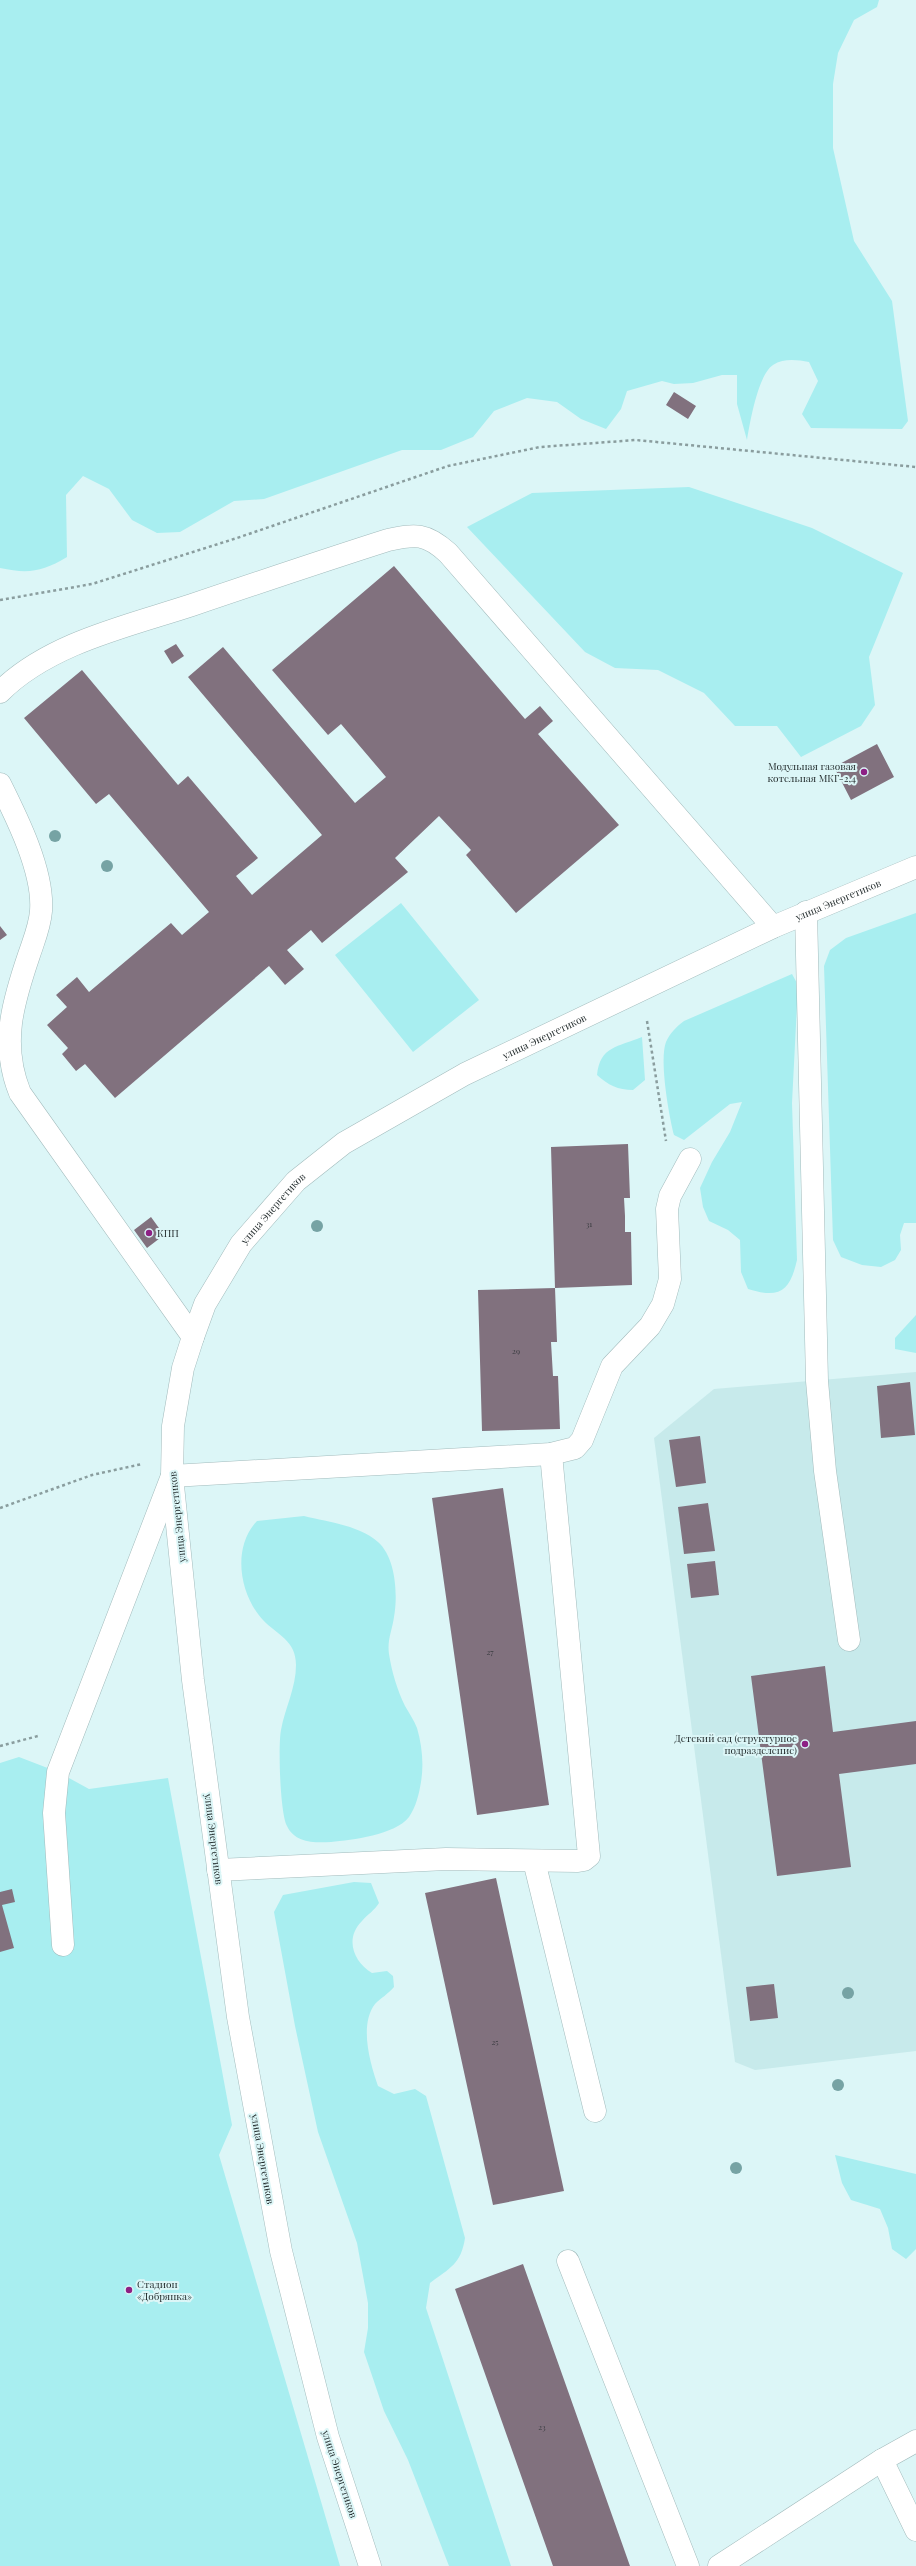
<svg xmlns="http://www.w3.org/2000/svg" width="916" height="2566" font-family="'Playfair Display',serif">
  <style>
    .built { fill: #c7eaeb }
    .green { fill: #a8eef0 }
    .building { fill: #81717e }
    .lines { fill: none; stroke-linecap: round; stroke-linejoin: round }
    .minor-casing { stroke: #a2bbbc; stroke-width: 23 }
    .path { stroke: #8a9d9e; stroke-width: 2.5; stroke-dasharray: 3 3; stroke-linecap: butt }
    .minor { stroke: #fff; stroke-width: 22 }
    .tree { fill: #76a3a4 }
    .poi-dot { fill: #8d2084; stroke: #dcf6f7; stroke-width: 1.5 }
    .labels { text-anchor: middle; stroke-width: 4; stroke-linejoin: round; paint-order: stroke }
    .number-label { font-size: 8px; fill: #373a3e }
    .poi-label { font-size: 10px; fill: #1e2728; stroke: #dcf6f7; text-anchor: end }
    .street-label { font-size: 10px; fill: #1e2728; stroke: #dcf6f7 }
  </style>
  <rect width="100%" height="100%" fill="#dcf6f7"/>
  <path class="built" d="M916,1372V2051L755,2070L735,2062L654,1438L714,1389Z"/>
  <path class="green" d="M0,0H879L877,7L854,20L838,53L833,84V148L854,241L892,301L908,421L902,429L811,428L802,414L818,381L809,362C797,360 784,358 773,365C758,375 750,422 747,440L737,404V375H722L693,383L674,384L662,381L627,391L621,409L606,429L581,419L557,402L527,398L494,411L473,437L441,450H402L264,499L234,501L180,532L157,533L132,520L109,489L83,476L66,495L67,557C42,572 28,574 0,568Z
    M689,487L812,528L903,573L869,657L875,705L861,726L801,757L777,726H735L704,693L658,670L615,668L585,652L467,527L532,493Z
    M401,903L479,1000L413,1052L335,955Z
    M916,913V1223H904L900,1235L901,1250L895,1260L881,1267L862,1265L841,1257L833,1240L824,966L830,950L846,938Z
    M792,974L798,985L792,1103L797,1260C790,1291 780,1299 748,1289L741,1272L740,1240L728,1230L709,1221L703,1207L700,1188L712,1162L730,1132L742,1102L730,1104L684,1140L674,1135C669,1116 659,1060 666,1042C670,1033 676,1027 684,1021Z
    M642,1037L645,1080L633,1090C618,1090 608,1085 597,1075C600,1046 618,1047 642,1037Z
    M916,1315V1353L895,1349V1338Z
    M304,1516C327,1522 359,1525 378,1542C396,1558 398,1595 394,1617C392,1631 387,1640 389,1654C392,1673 397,1689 405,1706C409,1713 414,1720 417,1728C422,1745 424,1764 421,1782C419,1794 416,1807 409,1817C395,1835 352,1840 331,1842C314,1843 295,1843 287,1826C280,1813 278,1745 281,1730C285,1708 296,1688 296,1665C296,1640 277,1635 263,1620C239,1594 232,1547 257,1521Z
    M19,1757L58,1772L89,1789L168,1778L232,2125L219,2155L340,2566H0V1763Z
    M354,1882L371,1883L379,1903C374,1911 368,1914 362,1921C344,1939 354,1962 372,1973L387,1971L393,1976L394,1987C388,1994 381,1998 375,2004C359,2025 370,2063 378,2086L394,2094L415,2089L426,2096L465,2238C461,2264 450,2268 430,2283L426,2308L511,2566H449L408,2460L384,2411L364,2352L368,2328V2303L357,2243L318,2132L295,2026L274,1912L283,1895Z
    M835,2155L916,2174V2249L906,2259L892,2249L888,2228L880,2209L851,2200L842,2183Z"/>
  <path class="building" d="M674,392L696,406L688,419L666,405Z
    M394,566L525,719L540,706L553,721L538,734L619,825L516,913L466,855L471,850L439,816L395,858L408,872L322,943L311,930L287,950L304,969L285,985L269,966L115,1098L85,1064L76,1071L62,1054L68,1048L47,1025L67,1007L56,995L77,977L89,992L171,923L182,935L209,912L109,794L96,804L24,718L82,670L178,785L188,776L258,858L236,876L252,895L322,835L188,677L223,647L355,803L386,777L341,724L328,735L272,670Z
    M176,644L184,656L172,664L164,651Z
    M877,744L894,777L851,800L834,767Z
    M0,926L7,935L0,940Z
    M628,1144L630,1198H624L625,1216V1232H631L632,1285L555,1288L557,1342H551L553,1376H558L560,1429L482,1431L478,1290L555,1288L551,1147Z
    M151,1217L164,1235L147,1248L134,1230Z
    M910,1382L915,1435L881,1438L877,1386Z
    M700,1436L706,1483L676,1487L669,1440Z
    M503,1488L549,1805L477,1815L432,1498Z
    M708,1503L715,1551L684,1554L678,1507Z
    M715,1561L719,1595L691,1598L687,1564Z
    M825,1666L833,1732L916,1721V1764L839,1774L851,1867L777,1876L751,1676Z
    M496,1878L564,2191L493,2205L425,1893Z
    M12,1889L15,1902L2,1905L14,1948L0,1952V1892Z
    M774,1984L778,2018L750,2021L746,1987Z
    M523,2264L630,2566H553L455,2289Z"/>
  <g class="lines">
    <g class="minor-casing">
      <g id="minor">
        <path d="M0,692C49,643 128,626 192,605C257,583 322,561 388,540C416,534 426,533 448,553L773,927"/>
        <path d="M0,784C17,818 44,872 41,911C40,926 34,940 29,955C13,1002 0,1044 20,1093L193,1337"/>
        <path d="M806,912L817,1381L825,1471L849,1640"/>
        <path d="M534,1861L595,2111"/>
        <path d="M218,1870L446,1859L578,1861L584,1860L589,1856L551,1454"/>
        <path d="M63,1945L54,1813L58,1772L172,1476L551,1454L575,1448L582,1440L612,1366L650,1326L663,1304L670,1279L667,1209L670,1196L690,1159"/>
        <path d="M568,2261L688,2566"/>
        <path d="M882,2460L916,2530"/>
        <path id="s1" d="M370,2566L328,2437L281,2251L238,2017L193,1680L172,1476L173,1426L183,1368L193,1337L205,1304L241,1244L296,1181L344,1143L465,1074L773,927L916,867"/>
        <path d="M719,2566L882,2460L916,2441"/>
      </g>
    </g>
    <path class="path" d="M0,600L92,584L237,538L448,466L540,447L636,440L916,467
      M647,1021L666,1141
      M0,1508L92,1475L142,1464
      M0,1746L38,1736"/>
    <use href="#minor" class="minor"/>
  </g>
  <g class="tree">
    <circle cx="55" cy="836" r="6"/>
    <circle cx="107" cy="866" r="6"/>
    <circle cx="317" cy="1226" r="6"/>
    <circle cx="848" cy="1993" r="6"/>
    <circle cx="838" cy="2085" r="6"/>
    <circle cx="736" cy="2168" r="6"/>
  </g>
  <g class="poi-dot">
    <circle cx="864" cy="772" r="4"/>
    <circle cx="149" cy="1233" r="4"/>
    <circle cx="805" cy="1744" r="4"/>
    <circle cx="129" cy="2290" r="4"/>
  </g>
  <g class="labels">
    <g class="number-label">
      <text x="589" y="1227">31</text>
      <text x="516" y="1354">29</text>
      <text x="490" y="1655">27</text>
      <text x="495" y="2045">25</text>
      <text x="542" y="2430">23</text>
    </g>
    <g class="poi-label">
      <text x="856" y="770">Модульная газовая<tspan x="856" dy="12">котельная МКГ-2,4</tspan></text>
      <text x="157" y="1237" text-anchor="start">КПП</text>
      <text x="797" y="1742">Детский сад (структурное<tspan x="797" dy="12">подразделение)</tspan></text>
      <text x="137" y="2288" text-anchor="start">Стадион<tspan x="137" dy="12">«Добрянка»</tspan></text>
    </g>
    <g class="street-label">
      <text dy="4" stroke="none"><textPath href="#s1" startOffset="2053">улица Энергетиков</textPath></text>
      <text dy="4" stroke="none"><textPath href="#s1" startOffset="1729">улица Энергетиков</textPath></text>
      <text dy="4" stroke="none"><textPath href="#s1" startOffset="1405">улица Энергетиков</textPath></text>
      <text transform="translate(177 1517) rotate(-96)" y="4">улица Энергетиков</text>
      <text transform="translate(214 1839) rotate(83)" y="4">улица Энергетиков</text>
      <text transform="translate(263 2159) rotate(80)" y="4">улица Энергетиков</text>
      <text transform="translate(340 2474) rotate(72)" y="4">улица Энергетиков</text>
    </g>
  </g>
</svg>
